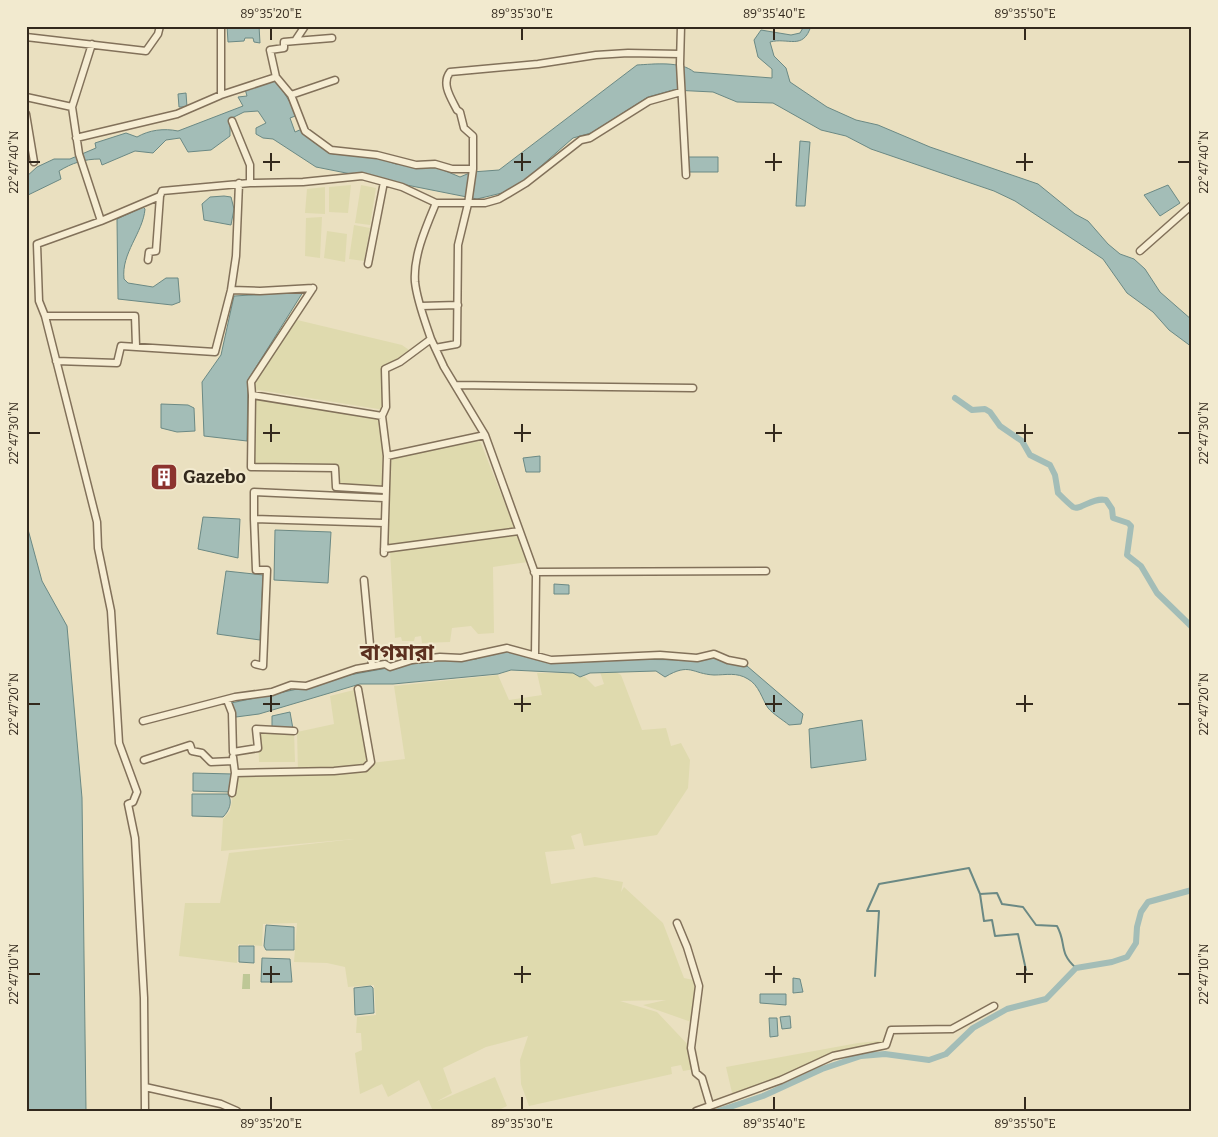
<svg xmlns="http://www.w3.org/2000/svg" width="1218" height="1137" font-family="Bitter,'Noto Sans Bengali',serif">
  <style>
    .farmland { fill: #dfdaae }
    .green { fill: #bec796 }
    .water { fill: #a3bdb7; stroke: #6b8984 }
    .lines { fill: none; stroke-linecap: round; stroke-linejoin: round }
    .stream { stroke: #6b8984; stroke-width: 2 }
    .canal { stroke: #a3bdb7; stroke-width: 6 }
    .minor-casing { stroke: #82715a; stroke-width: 9 }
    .minor { stroke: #f6edd3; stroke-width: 6 }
    .ticks { fill: none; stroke: #33291d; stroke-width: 2 }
    .labels { text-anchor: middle; stroke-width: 4; stroke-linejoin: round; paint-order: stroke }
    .poi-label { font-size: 18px; font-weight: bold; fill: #33291d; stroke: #f2eacf; text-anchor: start }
    .district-label { font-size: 22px; font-weight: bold; fill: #5c301f; stroke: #f2eacf }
    .neatline { fill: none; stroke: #33291d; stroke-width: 2 }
    .ticks-label { font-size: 12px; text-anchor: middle; fill: #33291d }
  </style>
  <rect width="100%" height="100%" fill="#eae0c0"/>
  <path class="farmland" d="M351,185L348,213L329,212V187Z
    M361,185L376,188L370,225L355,223Z
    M325,187V214L305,213L307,189Z
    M322,217L320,258L305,256L306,218Z
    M354,225L370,228L364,261L349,259Z
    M327,231L347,234L345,262L324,258Z
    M293,319L402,345L409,350L395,361L383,366L384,410L252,389V382Z
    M255,399L380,418L383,455L382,487L338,485L335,464L255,463Z
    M480,441L515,529L387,546L390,458Z
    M518,535L528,562L493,567L494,633L478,634L471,626L452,628L450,642L422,643L421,636L415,637L414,641H402L401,637L395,638L390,551Z
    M600,672H616L621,675L642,730L666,728L671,746L681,743L690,760L688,788L657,835L584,846L581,833L571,836L575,849L545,852L551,884L595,877L623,882L621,892L624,887L663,923L684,978L698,981L694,1023L643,1005L666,1000L620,1001L657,1012L691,1048L695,1069L683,1071L681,1065L671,1067L672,1074L529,1106L521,1084L520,1060L528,1036L486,1047L443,1068L452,1093L436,1102L495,1077L507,1106L497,1111H433L419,1080L388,1097L382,1084L360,1094L355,1053L362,1050L361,1033H356L357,1017L376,1015L374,985L348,987L345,967L327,963L294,962L297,923L263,924L262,946L238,944L237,963L179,956L185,903H220L229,853L354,839L221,851L223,819L230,811L237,774L298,772L297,732L334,724L330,696L358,689L371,763L405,759L394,686L498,675L509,700L542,695L537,673H573L580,677H585L595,687L604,684Z
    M258,729L294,731L295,762H259Z
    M887,1040V1043L833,1056L733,1097L726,1067L858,1043Z"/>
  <path class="green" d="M243,974H250V989H242Z"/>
  <path class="water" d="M227,26H259L260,43L254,42L253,38H245L244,41L228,42Z
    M804,26H811C803,51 788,37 770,42L774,56L786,68L790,82L827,107L856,120L878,125L930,147L1038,184L1075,214L1088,221L1108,244L1120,254L1134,259L1145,269L1160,292L1192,320V347L1169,330L1153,312L1127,293L1103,259L1015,201L994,191L871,149L846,136L821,130L773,103L737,102L713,92L673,90L648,97L591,133L573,138L525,180L502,193L477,199L316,167L273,139L263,138L256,134V128L266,123L258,111L244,112L230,119V136L211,150L188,152L180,138L166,140L153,153L135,151L102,165L100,159C84,159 72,163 59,171L61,179L26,196V177L37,167L54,159H70L96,148L95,143L126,133L137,137C149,130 164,128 178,131L243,106L238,97L247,96L245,89L276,80L298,115L290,118L295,132L302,129L312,141L333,154L375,157L396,164L436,167L460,177L472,172L499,170L637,65C654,64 681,61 694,72L772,78V69L758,57L754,40L761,30L791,35L800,33Z
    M186,93L187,107H179L178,94Z
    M800,141L810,142L805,206H796Z
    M687,157H718V172H687Z
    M1168,185L1180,203L1160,216L1144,195Z
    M224,196L231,197L234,209L231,225L204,220L202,204L210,197Z
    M143,207L145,209C143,233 121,253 124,279L128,283L153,287L166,278H178L180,302L172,305L118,299L117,219Z
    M303,292L248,380L247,441L204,436L202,382L221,355L234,296Z
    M161,404L188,405L194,408L195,431L177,432L161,428Z
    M540,456V472H526L523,458Z
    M203,517L240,519L238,558L198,549Z
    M26,522L42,581L67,626L82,798L86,1111H26Z
    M275,530L331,532L328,583L274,580Z
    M226,571L263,575L260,640L217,634Z
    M554,584L569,585V594H554Z
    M514,651L531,658L556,662L613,659L695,660L714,656L730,663L747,666L803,714L801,724L789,725C783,720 773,714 768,708C762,699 759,685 748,679C737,672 726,675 714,675C692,674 690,662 665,677L656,671L590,673L580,677L573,673L511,670L498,674L393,684H360L259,714L236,717L231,703L293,690L349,675L404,665L441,660L476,659L497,652Z
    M290,712L293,729L272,727V716Z
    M862,720L866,760L811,768L809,729Z
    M193,773L233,774L231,792L193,791Z
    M192,794H228C233,802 229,811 223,817L192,816Z
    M266,925L294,927V950H266L264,946Z
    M239,946H254V963L239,962Z
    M262,958L290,959L292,982H261Z
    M793,978L800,979L803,992L793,993Z
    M371,986L373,988L374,1013L355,1015L354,988Z
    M760,994H786V1005L760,1003Z
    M790,1016L791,1028L782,1029L780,1017Z
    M769,1018H777L778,1036L770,1037Z"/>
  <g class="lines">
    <path class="stream" d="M1026,970L1018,934L995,936L992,920L984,921L980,894L997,893L1002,904L1023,907L1036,925L1057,926C1067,944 1058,952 1076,968
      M875,976L879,911H867L879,884L969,868L980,894"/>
    <path class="canal" d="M955,398L972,410L985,409L990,412L1000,426L1022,441L1030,455L1050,465L1055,475L1058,493C1063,498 1068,503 1073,507C1080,511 1092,497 1106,500L1112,509L1113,518L1128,523L1131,526L1127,555L1141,566L1157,593L1192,627
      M718,1111L763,1096L822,1069L861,1056L885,1054L929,1060L946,1054L973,1028L1007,1009L1046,999L1076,968L1112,962L1127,957L1136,943L1137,927L1141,912L1148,902L1192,890"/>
    <g class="minor-casing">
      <path id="minor" d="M221,26V95
        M681,26L680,64L686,175
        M26,37L146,51L158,34L160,26
        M295,41L332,38
        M276,77L270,50L284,48V42L295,41L305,26
        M291,95L335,80
        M26,97L72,107L79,154L101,221L37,244L39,301L45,316L97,522L98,548L111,611L119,743L137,792L133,802L128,804L135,838L144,998L145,1111
        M72,107L92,44
        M26,114L34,162
        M76,138L177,114L221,95L276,77L291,95L305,131L331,150L377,155L416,165L435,164L452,169H473
        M384,182L402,187L436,203H485L499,199L526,183L581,140L590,138L649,101L681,92
        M250,183L303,182L362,176L384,182L368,264
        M101,221L160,196L162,191L250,183V165L232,121
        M1140,251L1192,205
        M148,260L149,252L156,251L160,196
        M231,290L260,291L313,288
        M421,306L458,305
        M45,316H135L136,346
        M431,339C425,321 417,301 415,282C413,256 426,227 436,203
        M435,348L457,344L458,245L468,204L473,169V136L464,128L460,112L457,110C451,98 441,84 450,72L538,64L596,55L628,53L680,54
        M56,361L117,363L121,346L215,352L231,290L236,256L239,183
        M456,385L693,388
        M252,395L251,382L313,288
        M382,416L252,395L251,467L335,468L336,487L384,490
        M387,456L485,435L536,576L535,655
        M254,519L256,570H267L263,666L255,664
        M384,523L254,519V492L384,498
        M384,549L519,531
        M384,553L387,456L382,416L386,407L385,369L400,362L431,339L444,367L485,435
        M534,572L766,571
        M364,580L372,666
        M227,700L232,713L233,752L258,748L256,729L294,731
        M143,721L235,697L272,692L291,685L306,686L356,669L385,664L390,667L412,660L440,657L461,658L507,648L551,660L660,655L697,658L714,654L728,660L744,663
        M144,760L190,745L192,751L202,753L211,762L233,761
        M235,773L334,771L365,768L371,762L358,689
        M232,793L235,773L233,757
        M677,923L687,947L699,986L691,1048L696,1073L702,1078L710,1105
        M145,1087L221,1104L237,1111
        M696,1111L781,1080L833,1056L886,1045L891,1030L952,1029L994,1006"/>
    </g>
    <use href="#minor" class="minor"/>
  </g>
  <path class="ticks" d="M271,28V40M522,28V40M774,28V40M1025,28V40M271,153V171M522,153V171M774,153V171M1025,153V171M28,162H40M263,162H280M514,162H531M765,162H782M1016,162H1033M1178,162H1190M271,424V442M522,424V442M774,424V442M1025,424V442M28,433H40M263,433H280M514,433H531M765,433H782M1016,433H1033M1178,433H1190M271,695V712M522,695V712M774,695V712M1025,695V712M28,704H40M263,704H280M514,704H531M765,704H782M1016,704H1033M1178,704H1190M271,966V983M522,966V983M774,966V983M1025,966V983M28,974H40M263,974H280M514,974H531M765,974H782M1016,974H1033M1178,974H1190M271,1097V1110M522,1097V1110M774,1097V1110M1025,1097V1110"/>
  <defs>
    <g id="building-square" transform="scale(1.4375)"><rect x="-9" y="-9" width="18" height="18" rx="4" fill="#8c332e" stroke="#f2eacf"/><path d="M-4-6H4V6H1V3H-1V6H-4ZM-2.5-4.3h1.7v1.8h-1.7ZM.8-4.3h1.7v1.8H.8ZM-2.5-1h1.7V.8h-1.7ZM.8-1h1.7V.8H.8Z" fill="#fff"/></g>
  </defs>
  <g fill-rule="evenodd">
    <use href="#building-square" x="164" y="477"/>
  </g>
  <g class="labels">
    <g class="poi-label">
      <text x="183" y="483">Gazebo</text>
    </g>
    <g class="district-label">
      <text x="397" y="660">বাগমারা</text>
    </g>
  </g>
  <rect width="1218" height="1137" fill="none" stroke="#f2eacf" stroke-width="55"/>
  <rect x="28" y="28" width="1162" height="1082" class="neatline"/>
  <g class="ticks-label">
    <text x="271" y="18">89°35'20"E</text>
    <text x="522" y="18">89°35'30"E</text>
    <text x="774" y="18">89°35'40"E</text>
    <text x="1025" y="18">89°35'50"E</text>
    <text transform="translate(14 162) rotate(-90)" y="4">22°47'40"N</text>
    <text transform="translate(1204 162) rotate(-90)" y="4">22°47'40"N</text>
    <text transform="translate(14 433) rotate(-90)" y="4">22°47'30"N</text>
    <text transform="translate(1204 433) rotate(-90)" y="4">22°47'30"N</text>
    <text transform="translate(14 704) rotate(-90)" y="4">22°47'20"N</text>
    <text transform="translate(1204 704) rotate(-90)" y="4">22°47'20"N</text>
    <text transform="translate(14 974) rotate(-90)" y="4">22°47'10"N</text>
    <text transform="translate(1204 974) rotate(-90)" y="4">22°47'10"N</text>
    <text x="271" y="1128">89°35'20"E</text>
    <text x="522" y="1128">89°35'30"E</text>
    <text x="774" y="1128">89°35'40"E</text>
    <text x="1025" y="1128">89°35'50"E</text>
  </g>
</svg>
